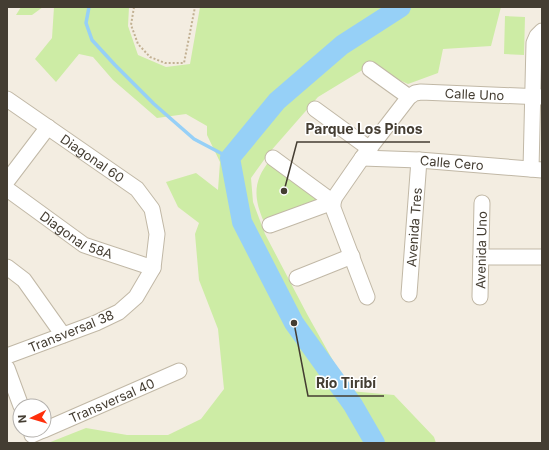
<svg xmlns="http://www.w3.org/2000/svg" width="549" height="450" font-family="Inter,sans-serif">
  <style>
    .green { fill: #cdeca5 }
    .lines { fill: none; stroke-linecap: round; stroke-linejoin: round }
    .stream { stroke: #96d0f7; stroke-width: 3.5 }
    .river { stroke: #96d0f7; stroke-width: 20 }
    .minor-casing { stroke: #c1b8a6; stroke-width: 17 }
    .path { stroke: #c2b193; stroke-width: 2; stroke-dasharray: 2 2; stroke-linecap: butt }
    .minor { stroke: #fff; stroke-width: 15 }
    .labels { text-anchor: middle; stroke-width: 3; stroke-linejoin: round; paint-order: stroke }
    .street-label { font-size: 13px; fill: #443d32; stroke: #fff }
    .leader { fill: none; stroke: #443d32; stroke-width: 1.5 }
    .callout-dot { fill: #443d32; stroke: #fff; stroke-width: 1.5 }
    .callout-label { font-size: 14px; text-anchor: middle; font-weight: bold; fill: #443d32; stroke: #fff; stroke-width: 3; stroke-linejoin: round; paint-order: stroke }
  </style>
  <rect width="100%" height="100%" fill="#f3ede1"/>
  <path class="green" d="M21,7H43L32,15H16Z
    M54,7H129L128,26L138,55L166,67L190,64L200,7H501L491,46L443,49L438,73L408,84L369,66L318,97L269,153L251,178L253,202L265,234L307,314L350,391L394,395L434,437L436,443H48L86,428L127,435H168L201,419L224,389L218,329L199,280L195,234L199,223L178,207L166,182L196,173L218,190L220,162L207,135V126L186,114L157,118L113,80L93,57L79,54L56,82L35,59L52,38Z
    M505,16L525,17L524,55L504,54Z
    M271,159L324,202L264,222C253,197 253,180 271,159Z"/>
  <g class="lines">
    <path class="stream" d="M89,7L86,23L92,40L115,65L154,104L194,139L230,158"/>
    <path class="river" d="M375,443L353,405L294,323L242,222L230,158L277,101L342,45L401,7"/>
    <g class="minor-casing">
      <g id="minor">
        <path d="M370,69L409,97"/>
        <path id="s1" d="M7,99L137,189L152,209L157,234L153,268L136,297L119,312L96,323L7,356"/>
        <path d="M315,109L370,149"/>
        <path d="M273,158L333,202"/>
        <path id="s2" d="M362,158L419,160L542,170"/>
        <path d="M531,169L534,43L537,36L542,31"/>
        <path d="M7,181L48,127"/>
        <path id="s3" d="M7,189L84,245L153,268"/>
        <path d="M270,225L333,202"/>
        <path d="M481,257H542"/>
        <path d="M7,267L24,280L63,335"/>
        <path d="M297,278L352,256"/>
        <path id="s4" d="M409,294L419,160"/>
        <path id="s5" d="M367,297L333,208V202L335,197L362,158L409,97L415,93L421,92L542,97"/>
        <path id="s6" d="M480,297L482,203"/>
        <path d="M7,368L21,406"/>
        <path d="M31,430L32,435L43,430"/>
        <path id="s7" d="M44,430L179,371"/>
      </g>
    </g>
    <path class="path" d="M134,7L131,25L138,44L150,57L165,63H184L195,7"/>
    <use href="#minor" class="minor"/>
  </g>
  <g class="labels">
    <g class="street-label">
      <text dy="5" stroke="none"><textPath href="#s5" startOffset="298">Calle Uno</textPath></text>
      <text dy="5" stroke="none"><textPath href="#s1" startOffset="104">Diagonal 60</textPath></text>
      <text dy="5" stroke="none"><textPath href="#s2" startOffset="90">Calle Cero</textPath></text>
      <text dy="5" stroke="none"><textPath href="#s4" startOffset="67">Avenida Tres</textPath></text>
      <text dy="5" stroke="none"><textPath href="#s3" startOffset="84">Diagonal 58A</textPath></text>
      <text dy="5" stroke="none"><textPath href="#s6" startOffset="47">Avenida Uno</textPath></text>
      <text transform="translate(71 331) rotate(-22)" y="5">Transversal 38</text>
      <text dy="5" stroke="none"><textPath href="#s7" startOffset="74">Transversal 40</textPath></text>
    </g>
  </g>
  <path class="leader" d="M284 191L297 142H430M294 323L308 396H384"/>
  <g class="callout-dot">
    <circle cx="284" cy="191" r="4"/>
    <circle cx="294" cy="323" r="4"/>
  </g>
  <g class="callout-label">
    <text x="364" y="134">Parque Los Pinos</text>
    <text x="346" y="388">Río Tiribí</text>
  </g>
  <rect width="549" height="450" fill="none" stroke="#443d32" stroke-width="16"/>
  <g transform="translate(32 418) rotate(265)"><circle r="19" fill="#ffffff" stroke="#b4b1ad"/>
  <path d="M0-3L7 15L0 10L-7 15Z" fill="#ff2f0c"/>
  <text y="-6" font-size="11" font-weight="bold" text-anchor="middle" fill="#443d32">N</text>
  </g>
</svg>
